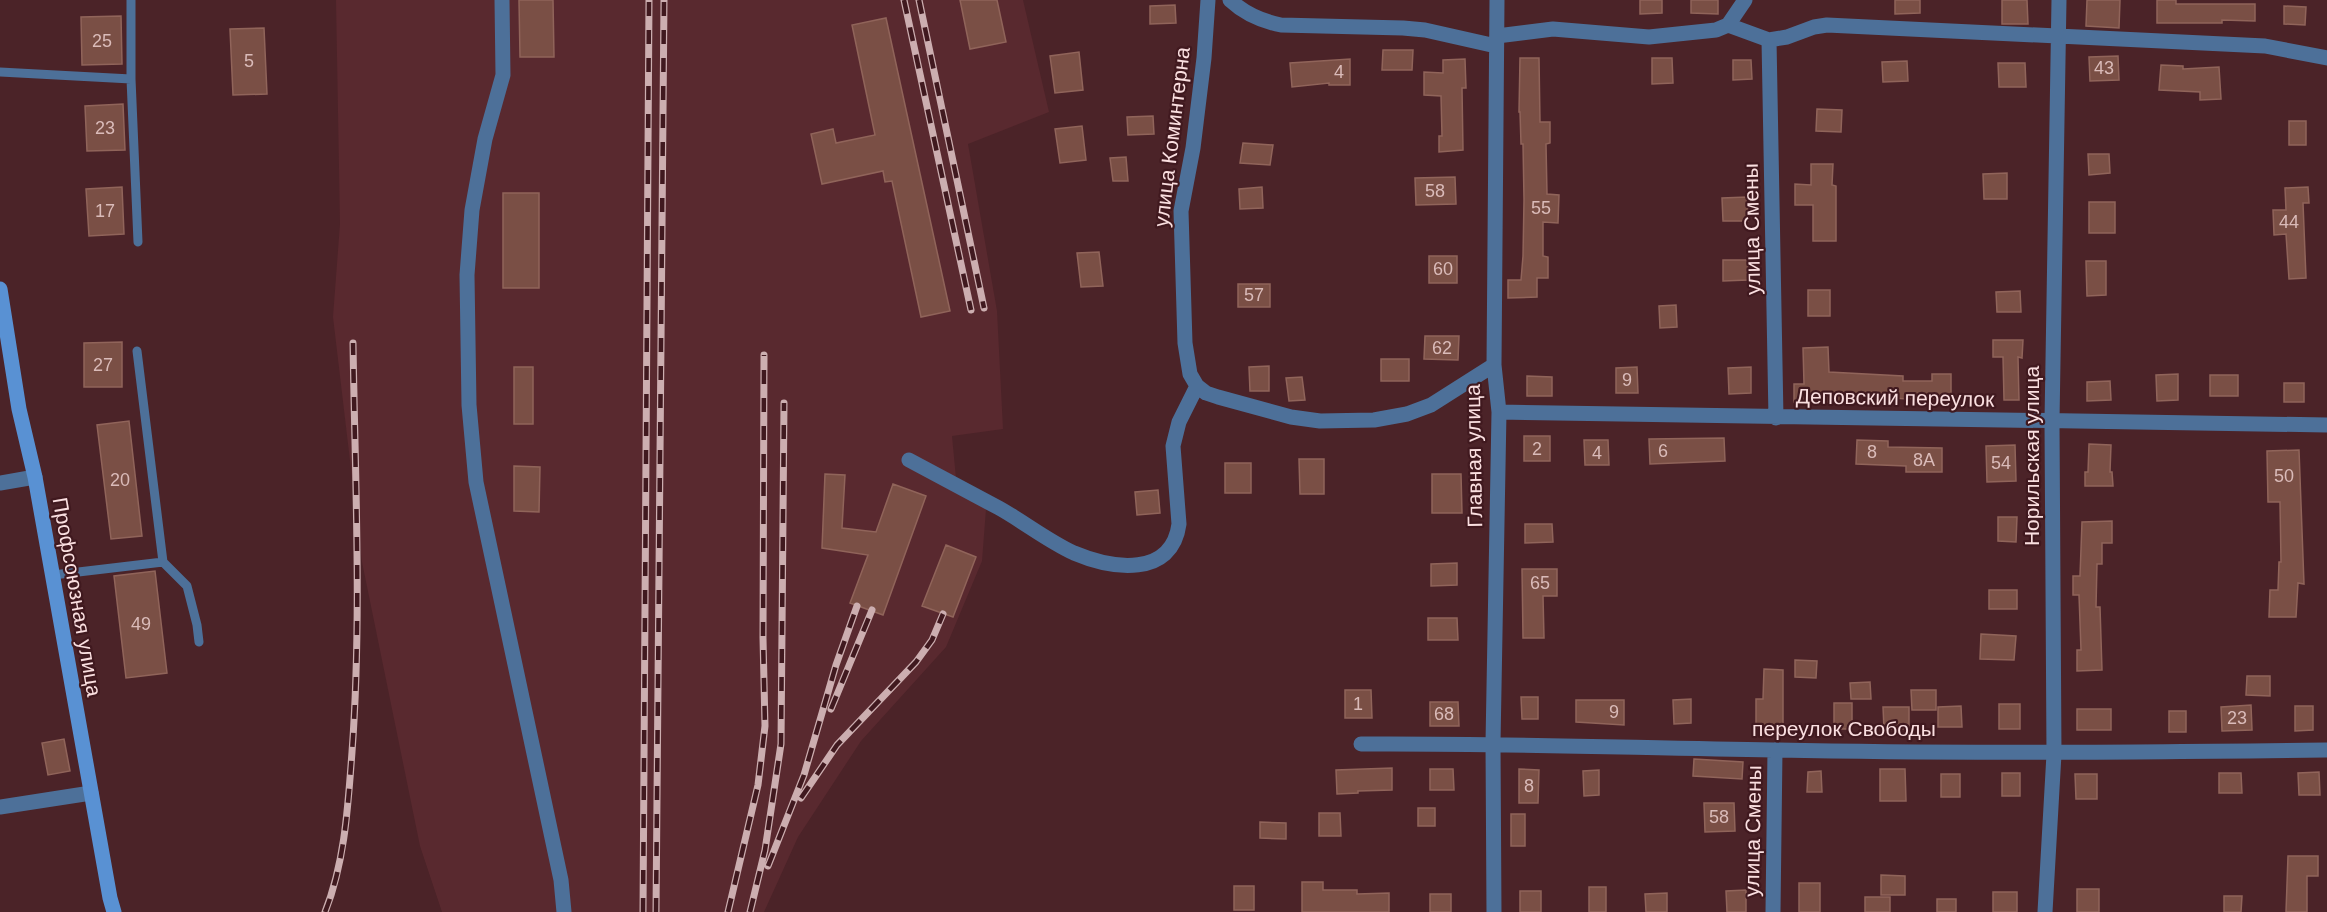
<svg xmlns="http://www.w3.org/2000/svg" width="2327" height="912" font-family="Helvetica,sans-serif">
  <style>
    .built { fill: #59292f }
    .building { fill: #7a4f45; stroke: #90645a; stroke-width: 1.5 }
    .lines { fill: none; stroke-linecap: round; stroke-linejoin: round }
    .service { stroke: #4d7099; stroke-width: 9 }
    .minor { stroke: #4d7099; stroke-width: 15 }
    .tertiary { stroke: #4d7099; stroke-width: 15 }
    .secondary { stroke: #5991d3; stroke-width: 15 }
    .rail-casing { stroke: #ccaeb0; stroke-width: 7 }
    .rail { stroke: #40191f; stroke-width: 4.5; stroke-dasharray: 14; stroke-linecap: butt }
    .labels { text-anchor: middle; stroke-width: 4.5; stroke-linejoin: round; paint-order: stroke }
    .number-label { font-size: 18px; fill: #dabbb9 }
    .street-label { font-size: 21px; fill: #fadfe0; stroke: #40191f }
  </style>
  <rect width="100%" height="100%" fill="#4b2328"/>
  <path class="built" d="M336,0H1023L1049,112L968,144L997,311L1003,429L952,436L957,489L986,509L982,561L946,647L861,741L798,837L764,912H442L420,846L362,562L333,317L340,224Z"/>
  <path class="building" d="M519,0H553L554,57H520Z
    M960,0H997L1006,42L970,49Z
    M1640,0H1662V13L1640,14Z
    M1691,0H1718V14L1691,13Z
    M1895,0H1920V13L1895,14Z
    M2002,0H2027L2028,24H2002Z
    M2087,0H2120L2119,28L2086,26Z
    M2157,0H2176V4H2255V21L2222,20V23H2157Z
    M1175,5L1176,23L1150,24V6Z
    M2284,6L2306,7L2305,25L2284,24Z
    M121,16L122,64L82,65L81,17Z
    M886,18L950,311L921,317L892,181L885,182L883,171L822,184L811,134L833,129L836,143L875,135L852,25Z
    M264,28L267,94L233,95L230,29Z
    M1383,50H1413L1412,70H1382Z
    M1079,52L1083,90L1055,93L1050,56Z
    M2118,56L2119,80L2090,81L2089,57Z
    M1520,58H1539L1540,122H1550V143L1546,144L1547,194L1559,195L1558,223L1543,222V256L1548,257V278H1537V297L1508,298V280H1521L1523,256L1524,200L1523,144H1521L1520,112H1519Z
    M1652,58H1672L1673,83L1652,84Z
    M1350,59V85H1329V83L1292,87L1290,63Z
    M1465,59L1466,88H1462L1463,150L1439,152V136H1442L1441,96L1424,95V72L1443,73V60Z
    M1733,60H1751L1752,79L1733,80Z
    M1907,61L1908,81L1883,82L1882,62Z
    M1998,63H2025L2026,87H1999Z
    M2161,65L2183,66V69L2219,67L2221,99L2200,100V92L2159,90Z
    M123,104L125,150L87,151L85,106Z
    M1817,109L1842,110L1841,132L1816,131Z
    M1153,116L1154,134L1128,135L1127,117Z
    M2289,121H2306V145H2289Z
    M1082,126L1086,160L1060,163L1055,129Z
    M1243,143L1273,145L1270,165L1240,163Z
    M2088,154H2109L2110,173L2089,175Z
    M1126,157L1128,181H1113L1110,158Z
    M1811,164H1833L1832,185L1836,186V241H1813V205H1795V184L1811,185Z
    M2007,173V199H1984L1983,174Z
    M1455,177L1456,204L1416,205L1415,178Z
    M122,187L124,234L89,236L86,189Z
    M1262,187L1263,208L1240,209L1239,189Z
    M2308,187L2309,203H2303L2306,278L2289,279L2286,234L2274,235L2273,210H2286L2285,188Z
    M503,193H539V288H503Z
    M1747,197L1748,221H1723L1722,198Z
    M2089,202H2115V233H2089Z
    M1099,252L1103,286L1081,287L1077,253Z
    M1429,256H1457V283H1429Z
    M1723,260H1748V280L1723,281Z
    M2086,261H2106V295L2087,296Z
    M1238,284H1270V307H1238Z
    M1808,290H1830V316H1808Z
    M2020,291L2021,312H1997L1996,292Z
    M1676,305L1677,327L1660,328L1659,306Z
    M1425,336H1459L1458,360L1424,359Z
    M1993,340H2023L2022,358L2018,357L2019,400H2004L2003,357H1993Z
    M122,342V387H84V343Z
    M1828,347L1829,372L1903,376V381H1932V374H1951V397L1907,399L1854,395V402H1794V384H1804L1803,348Z
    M1381,359H1409V381H1381Z
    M1269,366V391H1250L1249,367Z
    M514,367H533V424H514Z
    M1637,367L1638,393H1616V368Z
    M1751,367V393L1729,394L1728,368Z
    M2178,374V400L2157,401L2156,375Z
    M2210,375H2238V396H2210Z
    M1527,376L1552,377V396H1527Z
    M1302,377L1305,400L1289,401L1286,378Z
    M2110,381L2111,400L2087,401V382Z
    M2284,383H2304V402H2284Z
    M129,421L142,536L111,539L97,425Z
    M1524,436H1550V461H1524Z
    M1724,438L1725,461L1650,464L1649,439Z
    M1584,440H1608L1609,465H1585Z
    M1857,440L1888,441V447L1942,448V472H1906V466L1856,464Z
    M2089,444L2111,445L2110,472H2112L2113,486H2085V472H2088Z
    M2015,445L2016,481L1987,482L1986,446Z
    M2299,450L2304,584L2298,583L2296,617H2269L2270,590H2278L2279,562H2281L2280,502H2268L2267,451Z
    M1299,459H1324V494H1300Z
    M1225,463H1251V493H1225Z
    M514,466L540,467L539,512L514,511Z
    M825,474L845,475L842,528L876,532L893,484L926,496L883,615L850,603L868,555L822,548Z
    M1432,474H1461L1462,513H1432Z
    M1158,490L1160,513L1137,515L1135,492Z
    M1998,517H2017L2016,542L1998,541Z
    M2112,521V543H2102V564H2097L2096,607H2100L2102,670L2077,671V650H2081L2079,595H2073V576H2080L2082,522Z
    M1525,524H1552L1553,542L1525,543Z
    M946,545L976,557L953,617L922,606Z
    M1457,563V585L1431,586V564Z
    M1522,569H1557V596H1543L1544,638H1523Z
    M155,571L167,673L126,678L114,576Z
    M1989,590H2017V609H1989Z
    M1428,618H1457L1458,640H1428Z
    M1981,634L2016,636L2014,660L1980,659Z
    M1795,660L1817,661L1816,678L1795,677Z
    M1764,669L1783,670V728H1756V699H1763Z
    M2247,676H2270V696L2246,695Z
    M1870,682L1871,699H1851L1850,683Z
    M1345,690H1371L1372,718H1345Z
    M1911,690H1936V710H1912Z
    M1521,697H1538V719H1522Z
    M1691,699V723L1674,724L1673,700Z
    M1576,700H1624V725L1576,722Z
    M1430,702H1458L1459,726H1430Z
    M1834,703H1852V729H1834Z
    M1999,704H2020V729H1999Z
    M2251,705L2252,730L2222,731L2221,707Z
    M1961,706L1962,727H1938V707Z
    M2295,706H2313V730L2295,731Z
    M1883,707H1909V729H1884Z
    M2077,709H2111V730H2077Z
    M2169,711H2186V732H2169Z
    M64,739L70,771L48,775L42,743Z
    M1694,759L1743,762L1742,779L1693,776Z
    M1392,768V790L1358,791V793L1337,794L1336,770Z
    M1430,769H1453L1454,790H1430Z
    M1519,769L1539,770L1538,803H1519Z
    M1880,769H1905L1906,801H1880Z
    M1599,770V795L1584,796L1583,771Z
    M1821,771L1822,792H1807L1808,772Z
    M2319,772L2320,795H2299L2298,773Z
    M2002,773H2020V796H2002Z
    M2219,773H2241L2242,793H2219Z
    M1941,774H1960V797H1941Z
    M2075,774H2097V799H2076Z
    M1704,803H1734L1735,831L1705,832Z
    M1418,808H1435V826H1418Z
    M1319,813H1340L1341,836H1319Z
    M1511,814H1525V846H1511Z
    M1260,822L1286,823V839L1260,838Z
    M2288,856H2318V876H2307V912H2286Z
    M1881,875L1905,876V895H1881Z
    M1302,882H1323V890H1357V894L1389,893V912H1302Z
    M1799,883H1820V912H1799Z
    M1234,886H1254V910H1234Z
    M1589,887H1606V912H1589Z
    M2077,889H2099V912H2077Z
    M1746,890V912H1727L1726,891Z
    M1520,891H1541V912H1520Z
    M1993,892H2017V912H1993Z
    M1667,893V912H1646L1645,894Z
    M1430,894H1451V912H1430Z
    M2224,896H2242L2241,912H2224Z
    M1865,897H1890V912H1865Z
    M1937,899H1956V912H1937Z"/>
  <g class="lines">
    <path class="service" d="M131,0V79
      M0,72L131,79L138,242
      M163,562L187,586L197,625L199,642
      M53,575L163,562L137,351"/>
    <path class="minor" d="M502,0L503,75L485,139L472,210L467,275L469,405L476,482L561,880L564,912
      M1208,0L1204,58L1193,148L1181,211L1185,343L1190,374L1197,386L1206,393L1218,397L1291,417L1320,421L1374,420L1407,414L1431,405L1494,365
      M1230,0C1245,14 1261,21 1281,25L1403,28L1425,30L1496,46
      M1728,25L1745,0
      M1497,36L1553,29L1649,37L1716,30L1728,25L1769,40L1787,37L1814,27L1827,25L2265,46L2327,58
      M1769,40L1776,418
      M1499,412L2327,425
      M909,460C939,476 969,492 999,508C1024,522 1048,541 1074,553C1112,569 1172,578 1179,524L1173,446L1179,422L1197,386
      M1361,744C1498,743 1636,748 1773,750C1958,754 2142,752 2327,750
      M0,807L91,793
      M1494,912L1493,743L1499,412L1494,365L1497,0
      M1773,912L1775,750
      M2045,912L2054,754L2052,421L2059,0"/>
    <path class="tertiary" d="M0,483L35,477"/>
    <path class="secondary" d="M0,289L19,409L35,477L110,898L114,912"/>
    <g class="rail-casing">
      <path id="rail" d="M904,0L971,310
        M919,0L984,308
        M831,709L872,610
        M801,798L837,745L916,662L932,640L943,614
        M768,866L804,775L836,665L857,606
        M325,912C345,862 348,805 352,752C362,616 355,479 353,343
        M643,912L649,0
        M656,912L664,0
        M728,912L758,785L765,726L763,638L764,355
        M750,912L765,850L781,744L784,403"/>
    </g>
    <use href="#rail" class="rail"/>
  </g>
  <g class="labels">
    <g class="number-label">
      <text x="102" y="47">25</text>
      <text x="249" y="67">5</text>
      <text x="2104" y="74">43</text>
      <text x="1339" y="78">4</text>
      <text x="105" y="134">23</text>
      <text x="1435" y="197">58</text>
      <text x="1541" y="214">55</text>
      <text x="105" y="217">17</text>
      <text x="2289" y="228">44</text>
      <text x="1443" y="275">60</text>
      <text x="1254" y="301">57</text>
      <text x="1442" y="354">62</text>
      <text x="103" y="371">27</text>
      <text x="1627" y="386">9</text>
      <text x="1537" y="455">2</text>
      <text x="1663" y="457">6</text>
      <text x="1872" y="458">8</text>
      <text x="1597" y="459">4</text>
      <text x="1924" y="466">8А</text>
      <text x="2001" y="469">54</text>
      <text x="2284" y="482">50</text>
      <text x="120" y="486">20</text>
      <text x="1540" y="589">65</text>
      <text x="141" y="630">49</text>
      <text x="1358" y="710">1</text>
      <text x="1614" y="718">9</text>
      <text x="1444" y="720">68</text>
      <text x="2237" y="724">23</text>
      <text x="1529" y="792">8</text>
      <text x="1719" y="823">58</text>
    </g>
    <g class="street-label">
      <text transform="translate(1172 137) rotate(-83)" y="7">улица Коминтерна</text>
      <text transform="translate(1752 229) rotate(-91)" y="7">улица Смены</text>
      <text transform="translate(1895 398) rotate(1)" y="7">Деповский переулок</text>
      <text transform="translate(1474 456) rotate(-91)" y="7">Главная улица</text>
      <text transform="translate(2032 456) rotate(-90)" y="7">Норильская улица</text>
      <text transform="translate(77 597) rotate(80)" y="7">Профсоюзная улица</text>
      <text x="1844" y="736">переулок Свободы</text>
      <text transform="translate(1753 831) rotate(-89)" y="7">улица Смены</text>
    </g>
  </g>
</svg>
